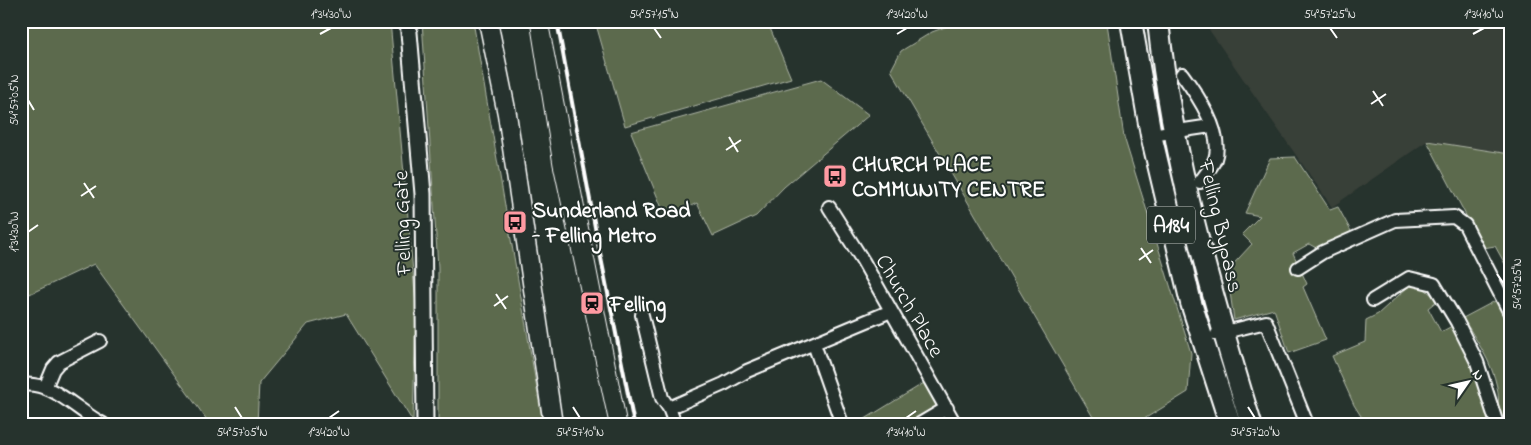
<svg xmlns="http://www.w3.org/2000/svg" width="1531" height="445" font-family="'Indie Flower',sans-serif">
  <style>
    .built { fill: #393f38 }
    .green { fill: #5c6b4d; stroke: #aeb5a6 }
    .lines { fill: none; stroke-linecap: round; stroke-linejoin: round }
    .minor-casing { stroke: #fff; stroke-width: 16 }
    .tertiary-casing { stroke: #fff; stroke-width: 19 }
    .secondary-casing { stroke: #fff; stroke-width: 21 }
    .trunk-casing { stroke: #fff; stroke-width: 24 }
    .minor { stroke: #26332d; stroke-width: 12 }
    .tertiary { stroke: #26332d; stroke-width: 15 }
    .secondary { stroke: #26332d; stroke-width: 18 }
    .trunk { stroke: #26332d; stroke-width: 20 }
    .tram { stroke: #fff; stroke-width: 1 }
    .rail { stroke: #fff; stroke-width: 4 }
    .ticks { fill: none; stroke: #fff; stroke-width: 2 }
    .labels { text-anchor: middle; stroke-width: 4; stroke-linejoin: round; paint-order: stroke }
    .shield { fill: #26332d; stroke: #bec2c0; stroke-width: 1 }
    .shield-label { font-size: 21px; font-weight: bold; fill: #fff }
    .poi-label { font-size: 22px; font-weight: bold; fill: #fff; stroke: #26332d; text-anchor: start }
    .street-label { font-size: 22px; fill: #fff; stroke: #26332d }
    .neatline { fill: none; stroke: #fff; stroke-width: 2 }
    .ticks-label { font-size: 12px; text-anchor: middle; fill: #fff }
  </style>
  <rect width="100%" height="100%" fill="#26332d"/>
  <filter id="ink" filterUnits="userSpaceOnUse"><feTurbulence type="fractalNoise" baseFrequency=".02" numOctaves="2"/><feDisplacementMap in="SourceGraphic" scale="10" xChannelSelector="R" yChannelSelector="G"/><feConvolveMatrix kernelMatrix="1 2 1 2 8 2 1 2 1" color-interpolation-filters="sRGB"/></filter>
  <g filter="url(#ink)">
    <path class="built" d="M1203,21H1510V154L1427,141L1332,207Z"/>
    <path class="green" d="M23,21H390L416,305L413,422L346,314L308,324L259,383L257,424H210L94,264L21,298Z
      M422,21H473L543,424H438V267Z
      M595,21H767L791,78L625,126Z
      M961,21L1107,23L1124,137L1191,353L1188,392L1136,424H1097L891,70L901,51L932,32Z
      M1147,21H1152L1165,119L1158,120Z
      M821,79L869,115L784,187L756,216L713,236L697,203L666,218L631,132Z
      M1427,141L1510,154V273L1495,246L1483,248Z
      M1170,143L1202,281L1193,283L1164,145Z
      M1295,157L1330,210L1338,207L1352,233L1318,249L1309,244L1293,253L1307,284L1303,287L1326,340L1289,353L1274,309L1234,320L1227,271L1252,244L1242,234L1260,216L1245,213L1270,158Z
      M1409,286H1421L1438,300L1428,308L1441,332L1452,326L1473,370L1491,424H1366L1354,405L1332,356L1365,342L1366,320L1378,314Z
      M1497,300L1510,324V424H1506C1494,404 1501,406 1497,387C1492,362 1476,340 1463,318Z
      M924,383L937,406L907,424H857Z"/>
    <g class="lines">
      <g class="minor-casing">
        <path id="minor" d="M1182,74C1196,93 1224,133 1215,159C1212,167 1205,175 1200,182
          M1151,135L1211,126
          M829,207L863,261L955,424
          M1298,268L1323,252L1395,220L1454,217L1465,225L1510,313
          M1373,300L1409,278L1434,284L1457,322L1477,362L1497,424
          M642,315L662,398L669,408L675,424
          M1217,334L1266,322L1307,424
          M814,344L842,424
          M21,385C52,380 77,411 103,424
          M45,388L53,369L59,362L100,341
          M669,408L724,384L747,371L891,311
          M920,424L947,408"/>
      </g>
      <g class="tertiary-casing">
        <path id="tertiary" d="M408,21L423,194L425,424"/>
      </g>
      <g class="secondary-casing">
        <path id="secondary" d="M488,21L507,114L553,424"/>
      </g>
      <g class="trunk-casing">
        <path id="trunk" d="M1131,21L1151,135L1191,303L1230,424
          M1158,21C1172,158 1211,293 1251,424"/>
      </g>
      <use href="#minor" class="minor"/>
      <use href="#tertiary" class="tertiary"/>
      <use href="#secondary" class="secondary"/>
      <use href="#trunk" class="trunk"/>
      <path class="tram" d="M530,21L553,165L609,424
        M548,21L627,424"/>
      <path class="rail" d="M557,21L597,238L634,424"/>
    </g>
  </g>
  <path class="ticks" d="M654,28L661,38M1330,28L1337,38M320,34L331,28M897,34L907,28M1473,34L1484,28M1373,91L1383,106M28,100L34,110M1371,104L1386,94M729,137L738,152M726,150L741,140M84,183L94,198M81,196L96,186M28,232L38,225M1141,248L1151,263M1139,260L1153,250M1497,274L1504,284M496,294L506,309M494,306L508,296M235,407L242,418M573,407L580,418M1248,407L1255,418M329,418L339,411M906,418L916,411"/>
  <defs>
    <g id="bus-square" transform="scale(1.25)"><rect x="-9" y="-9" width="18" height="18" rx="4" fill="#ff9aa2" stroke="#26332d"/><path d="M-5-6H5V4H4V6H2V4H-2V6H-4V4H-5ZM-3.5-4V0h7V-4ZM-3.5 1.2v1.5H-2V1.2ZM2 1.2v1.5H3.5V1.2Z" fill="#111"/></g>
    <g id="station-square" transform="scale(1.25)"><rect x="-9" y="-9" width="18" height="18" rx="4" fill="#ff9aa2" stroke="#26332d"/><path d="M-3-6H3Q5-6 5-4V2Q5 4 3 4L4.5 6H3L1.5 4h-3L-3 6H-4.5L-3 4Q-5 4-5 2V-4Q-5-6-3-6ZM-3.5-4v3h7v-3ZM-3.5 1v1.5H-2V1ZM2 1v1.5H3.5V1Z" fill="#111"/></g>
  </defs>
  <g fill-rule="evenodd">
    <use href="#bus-square" x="835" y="176"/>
    <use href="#bus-square" x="515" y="222"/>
    <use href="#station-square" x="592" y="303"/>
  </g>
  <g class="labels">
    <rect class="shield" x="1147" y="206.5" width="48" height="37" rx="4"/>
    <g class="shield-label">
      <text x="1171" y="232">A184</text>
    </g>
    <g class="poi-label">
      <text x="852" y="171">CHURCH PLACE<tspan x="852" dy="25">COMMUNITY CENTRE</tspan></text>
      <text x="532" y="217">Sunderland Road<tspan x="532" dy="25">- Felling Metro</tspan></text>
      <text x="610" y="311">Felling</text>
    </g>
    <g class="street-label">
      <text transform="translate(401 223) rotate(-92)" y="8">Felling Gate</text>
      <text transform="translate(1222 226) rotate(77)" y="8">Felling Bypass</text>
      <text transform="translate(911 305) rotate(60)" y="8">Church Place</text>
    </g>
  </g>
  <rect width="1531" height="445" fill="none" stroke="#26332d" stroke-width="55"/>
  <g transform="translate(1468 382) rotate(56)" stroke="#26332d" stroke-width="4" paint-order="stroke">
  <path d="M0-4L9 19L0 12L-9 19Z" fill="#ffffff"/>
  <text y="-8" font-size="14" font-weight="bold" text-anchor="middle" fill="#ffffff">N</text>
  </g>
  <rect x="28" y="28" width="1476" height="390" class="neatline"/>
  <g class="ticks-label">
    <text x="331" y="18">1°34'30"W</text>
    <text x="654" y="18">54°57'15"N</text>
    <text x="907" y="18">1°34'20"W</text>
    <text x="1330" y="18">54°57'25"N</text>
    <text x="1484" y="18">1°34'10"W</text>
    <text transform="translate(14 100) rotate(-90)" y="4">54°57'05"N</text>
    <text transform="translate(14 232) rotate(-90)" y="4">1°34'30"W</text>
    <text transform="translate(1517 284) rotate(-90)" y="4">54°57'25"N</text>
    <text x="242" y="436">54°57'05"N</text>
    <text x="329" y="436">1°34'20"W</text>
    <text x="580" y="436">54°57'10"N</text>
    <text x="906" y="436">1°34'10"W</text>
    <text x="1255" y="436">54°57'20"N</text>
  </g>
</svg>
